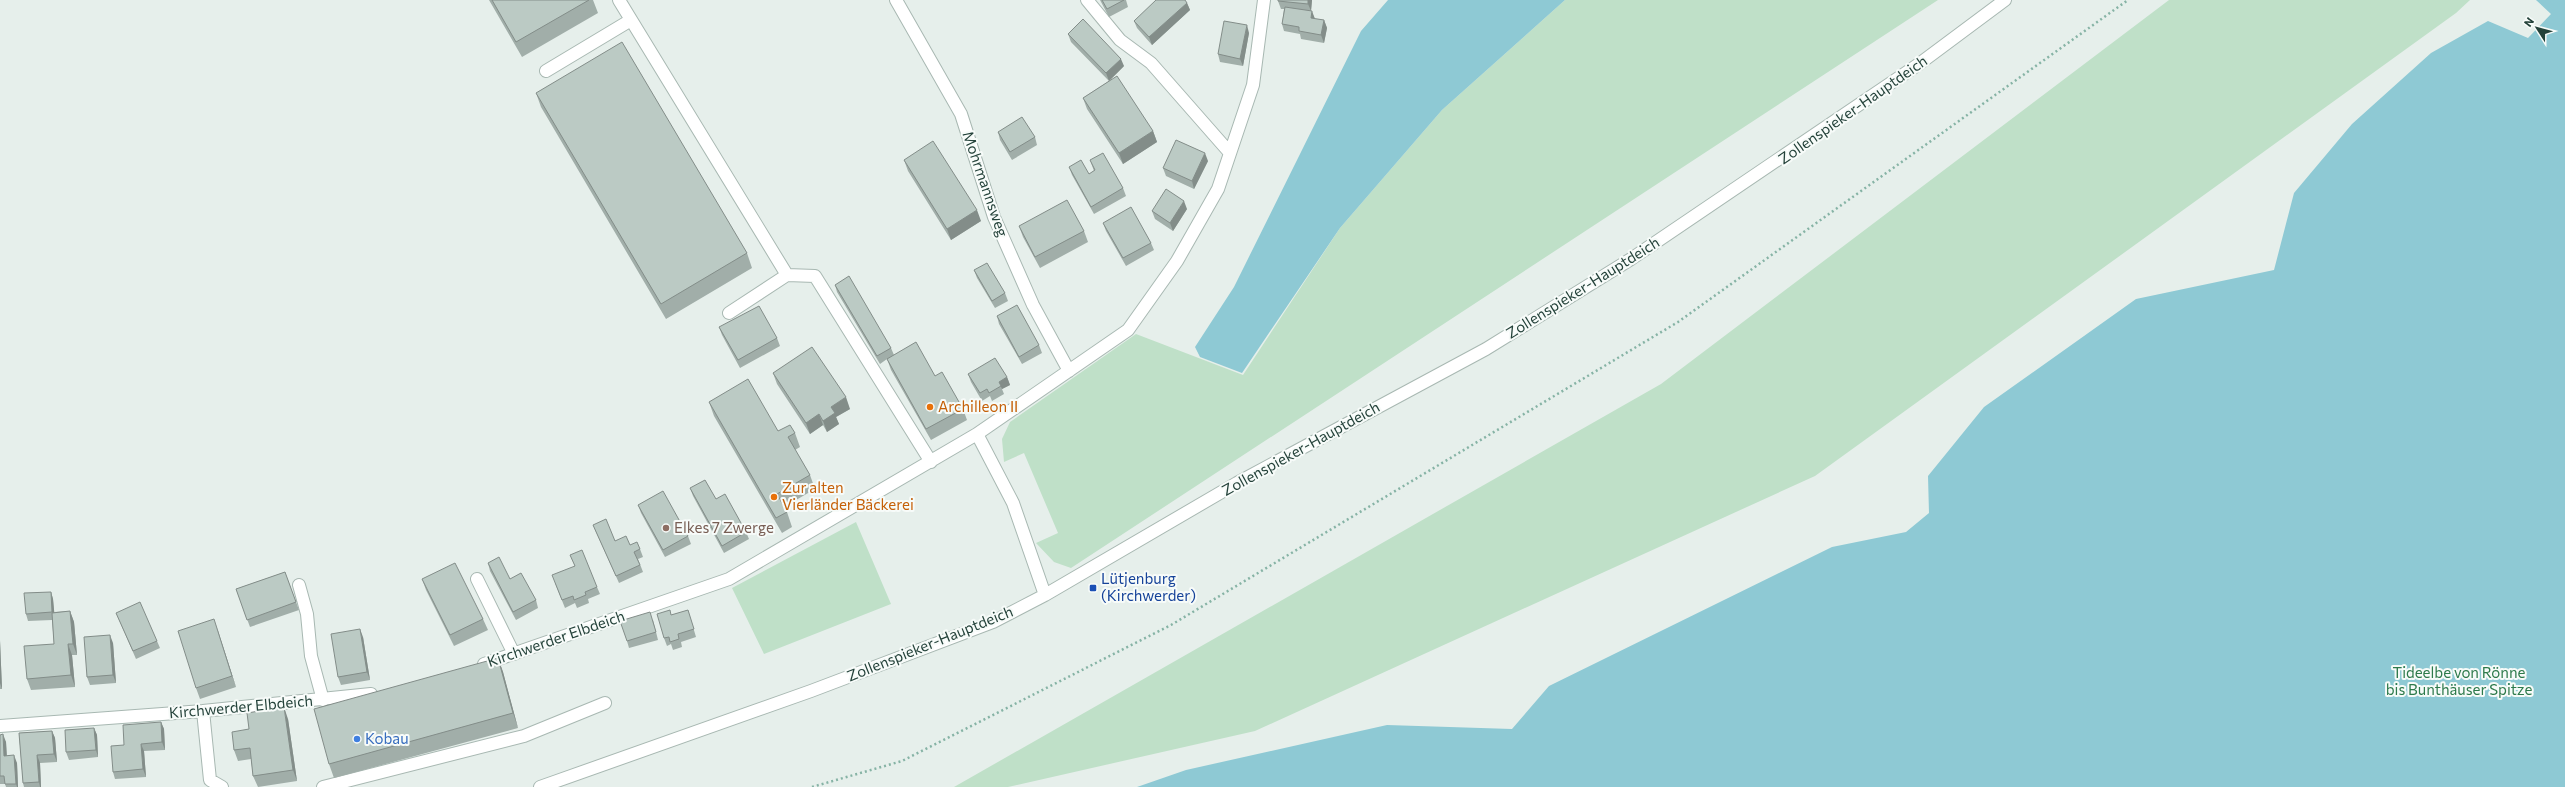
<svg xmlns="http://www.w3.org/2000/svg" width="2565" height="787" font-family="Commissioner,sans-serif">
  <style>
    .green { fill: #bfe0c8 }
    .water { fill: #8ec9d4 }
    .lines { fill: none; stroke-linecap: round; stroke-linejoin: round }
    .minor-casing { stroke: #a8b8b2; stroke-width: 14 }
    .path { stroke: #86b3a5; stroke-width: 2.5; stroke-dasharray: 2 3; stroke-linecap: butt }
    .minor { stroke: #fff; stroke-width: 12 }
    .wall { fill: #a1aea9 }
    .shaded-wall { fill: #838d89 }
    .building { fill: #bbcac4; stroke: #838d89 }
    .food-dot { fill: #e8710a; stroke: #f7fbf9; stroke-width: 1.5 }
    .education-dot { fill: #8d6e63; stroke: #f7fbf9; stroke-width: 1.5 }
    .transit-dot { fill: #1a4fb4; stroke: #f7fbf9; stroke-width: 1.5 }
    .shop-dot { fill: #3f7fe0; stroke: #f7fbf9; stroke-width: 1.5 }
    .labels { text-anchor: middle; stroke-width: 4; stroke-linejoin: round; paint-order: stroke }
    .street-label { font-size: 15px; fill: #24423a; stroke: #f7fbf9 }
    .food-label { font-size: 15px; fill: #c56008; stroke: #f7fbf9; text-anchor: start }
    .education-label { font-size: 15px; fill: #785e54; stroke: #f7fbf9; text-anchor: start }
    .transit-label { font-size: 15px; fill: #164399; stroke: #f7fbf9; text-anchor: start }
    .park-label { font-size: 15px; fill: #2d7a4b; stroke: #f7fbf9 }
    .shop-label { font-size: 15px; fill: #366cbe; stroke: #f7fbf9; text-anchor: start }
  </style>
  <rect width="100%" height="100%" fill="#e6efeb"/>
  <path class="green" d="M1565,0H1938L1071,568L1054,562L1036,543L1058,533L1024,453L1004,462L1002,439L1010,422L1136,334L1243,375L1340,228L1442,110Z
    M2169,0H2470L2456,13L1815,476L1255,731L1008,787H954L1661,384Z
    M856,522L891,604L764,654L732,588Z"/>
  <path class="water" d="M1388,0H1565L1442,110L1340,228L1242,373L1200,357L1195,347L1234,287L1361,31Z
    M2536,0H2565V787H1137L1186,770L1387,725L1512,729L1549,686L1832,547L1906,532L1929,513L1928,476L1984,407L2136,299L2274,270L2294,193L2352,124L2431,53L2488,21L2528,38L2551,14Z"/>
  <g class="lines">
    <g class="minor-casing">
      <path id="minor" d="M619,0L787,275
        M896,0L961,114L994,217L1033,305L1069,371
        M1087,0L1120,40L1151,63L1230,153
        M546,71L631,20
        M729,313L787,275L815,276L931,462
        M977,434L1013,503L1045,595
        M477,579L514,654
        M299,585L307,614L311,656L323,700
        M484,664L729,579L977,434L1128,330L1177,261L1218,189L1253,85L1264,0
        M203,711L210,780L222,787
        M0,726L203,711L371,694
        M323,787L524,736L605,703
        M540,787L811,691L993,622L1045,595L1237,483L1486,349L1631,259L1919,64L2005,0"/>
    </g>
    <path class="path" d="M812,787L902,761L1171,625L1678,322L2128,0"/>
    <use href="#minor" class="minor"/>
  </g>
  <path class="wall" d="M489,0H593L598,13L522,57Z
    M1100,0H1126L1128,7L1109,17Z
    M1312,0L1311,11L1315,19L1324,20L1327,28L1324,43L1301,39L1300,34L1284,31L1282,24L1284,9H1281L1278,1Z
    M1187,3L1190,10L1152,45L1137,28L1134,21Z
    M1249,33L1243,66L1220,62L1218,54Z
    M1068,34L1124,66L1110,80L1153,131L1157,142L1123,164L1087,109L1083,98L1109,81L1071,42Z
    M536,93L747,253L752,268L666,319L541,107Z
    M998,132L1035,137L1037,145L1012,160L1000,140Z
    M904,160L981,221L951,240L908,171Z
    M1090,160L1123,188L1126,196L1094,214L1072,175L1069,167L1089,174L1094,171Z
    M1208,161L1194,189L1166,176L1163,168Z
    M1187,209L1173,231L1155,219L1152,211Z
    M1103,223L1151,243L1154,250L1126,266L1106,231Z
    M1019,226L1084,231L1088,242L1040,268L1023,237Z
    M974,270L1005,293L1008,301L995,308L977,278Z
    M835,285L891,348L894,355L935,376L963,409L967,420L931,440L891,370L887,359L880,364L837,292Z
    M997,316L1039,345L1042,353L1022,364L999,324Z
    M719,327L777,338L780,346L740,368L722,335Z
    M773,373L850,409L836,417L839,424L827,432L823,425L810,434L777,384Z
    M968,374L1007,377L1010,385L1002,389L1004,394L992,401L990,396L982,401L971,382Z
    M709,402L778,431L795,433L800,447L795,450L810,475L815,489L784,507L787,512L792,527L782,533L714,416Z
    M690,488L716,499L746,532L749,539L724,553L693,496Z
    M638,505L688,536L691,544L665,557L641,513Z
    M593,525L615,541L630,545L640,549L643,557L638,559L643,572L619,583L596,532Z
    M570,555L597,587L600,594L588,599L589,603L577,608L575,603L565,608L555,583L575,566Z
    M488,563L510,579L536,600L538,608L516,620L490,571Z
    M285,572L299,610L250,627L236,589Z
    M422,579L483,619L488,630L454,646L426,590Z
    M51,592L53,599L54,612L70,611L74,622L77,655H72L75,687L31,690L27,679L54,644L52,620L28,621L26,614Z
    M688,610L696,637L681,642L682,647L673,650L671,644L667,646L664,638L672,615Z
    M116,613L157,641L160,648L136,659Z
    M653,620L658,640L629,648L627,641Z
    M218,631L236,687L200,699L196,688Z
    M363,637L370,680L341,685L338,677Z
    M0,640L2,689H0Z
    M113,643L116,683L90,685L87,677Z
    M498,658L503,672L518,728L334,778L329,764Z
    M288,719L297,781L258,787L253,776L251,759L238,761L234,750L249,729Z
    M161,722L164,729L165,750L144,751L146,777L115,779L113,772L124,745Z
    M94,728L97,735L98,757L69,760L66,752Z
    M52,731L55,738L57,762L40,763L41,787H24L23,783L19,733Z
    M0,735L6,742L7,756L17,763L18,787H6L5,784H0Z"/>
  <path class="shaded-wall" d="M1308,0H1312L1311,11L1308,4Z
    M1187,3L1190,10L1152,45L1149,37Z
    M1312,11L1315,19L1311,18Z
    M1324,20L1327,28L1324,43L1321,35Z
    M1247,25L1249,33L1243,66L1240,59Z
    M1121,59L1124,66L1109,81L1106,73Z
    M1153,131L1157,142L1123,164L1119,153Z
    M1205,153L1208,161L1194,189L1192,181Z
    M1184,201L1187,209L1173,231L1170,223Z
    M977,210L981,221L951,240L947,229Z
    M1007,377L1010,385L1002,389L999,382Z
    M846,397L850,409L836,417L839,424L827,432L823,421L831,407Z
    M819,414L823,425L810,434L806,423Z
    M51,592L53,599L55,620L52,612Z
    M70,611L74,622L77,655L73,644Z
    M214,619L218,631L236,687L232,676Z
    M360,629L363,637L370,680L367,672Z
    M110,635L113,643L116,683L113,675Z
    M0,640V641L2,689L0,683Z
    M68,644L72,655L75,687L71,675Z
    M498,658L503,672L518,728L513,713Z
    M284,707L288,719L297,781L293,770Z
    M161,722L164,729L165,750L162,742Z
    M94,728L97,735L98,757L96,750Z
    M52,731L55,738L57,762L54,754Z
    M3,734L6,742L7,763L4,756Z
    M141,744L144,751L146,777L143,769Z
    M14,755L17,763L18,787H17L16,784Z
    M37,755L40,763L41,787H40L39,782Z"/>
  <path class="building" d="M492,0H589L516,42Z
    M1102,0H1124L1107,9Z
    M1156,0H1185L1187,3L1149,37L1134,21Z
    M1278,0H1308V4L1278,1Z
    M1285,7L1312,11L1311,18L1324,20L1321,35L1299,31V27L1282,24Z
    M1083,19L1121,59L1106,73L1068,34Z
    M1224,21L1247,25L1240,59L1218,54Z
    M622,42L747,253L661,304L536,93Z
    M1117,76L1153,131L1119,153L1083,98Z
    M1022,117L1035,137L1010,152L998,132Z
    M1176,140L1205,153L1192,181L1163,168Z
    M933,141L977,210L947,229L904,160Z
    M1103,153L1123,188L1091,207L1069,167L1081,160L1089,174L1095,170L1090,160Z
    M1166,189L1184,201L1170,223L1152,211Z
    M1067,200L1084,231L1035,257L1019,226Z
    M1131,207L1151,243L1123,258L1103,223Z
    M987,263L1005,293L992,301L974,270Z
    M849,276L891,348L877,356L835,285Z
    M1017,305L1039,345L1019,357L997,316Z
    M759,306L777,338L738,360L719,327Z
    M916,342L935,376L942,372L963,409L926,429L887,359Z
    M812,347L846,397L831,407L835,413L823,421L819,414L806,423L773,373Z
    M995,358L1007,377L999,382L1001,386L989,393L987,389L980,393L968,374Z
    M748,379L778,431L790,425L795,433L788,437L810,475L777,494L787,512L776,518L709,402Z
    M705,480L716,499L725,494L746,532L722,546L690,488Z
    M663,491L688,536L663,550L638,505Z
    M606,519L615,541L626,536L630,545L637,542L640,549L634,552L640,565L616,576L593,525Z
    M582,550L597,587L585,592L586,595L574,600L573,596L562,600L552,575L575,566L570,555Z
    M499,557L510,579L521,573L536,600L513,612L488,563Z
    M455,563L483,619L450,635L422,579Z
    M285,572L296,602L247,620L236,589Z
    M51,592L52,612L26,614L24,593Z
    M140,602L157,641L133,651L116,613Z
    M670,610L671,615L688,610L694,629L678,634L679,639L670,642L669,637L664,638L657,614Z
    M70,611L73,644H68L71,675L27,679L24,646L54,644L52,613Z
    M650,612L656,632L627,641L620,621Z
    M214,619L232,676L196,688L178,631Z
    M360,629L367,672L338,677L331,634Z
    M110,635L113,675L87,677L84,637Z
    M498,658L513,713L329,764L314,709Z
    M284,707L293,770L253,776L250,748L234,750L232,732L249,729L247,713Z
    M161,722L162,742L141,744L143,769L113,772L111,746L124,745L123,725Z
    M94,728L96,750L66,752L65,730Z
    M52,731L54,754L37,755L39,782L23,783L19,733Z
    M3,734L4,756L14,755L16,784H5L4,776H0V735Z"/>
  <g class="food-dot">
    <circle cx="930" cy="407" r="4"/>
    <circle cx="774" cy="497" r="4"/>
  </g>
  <circle class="education-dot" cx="666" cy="528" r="4"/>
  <rect class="transit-dot" x="1089" y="584" width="8" height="8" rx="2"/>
  <circle class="shop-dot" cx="357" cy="739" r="4"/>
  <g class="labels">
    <g class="street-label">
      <text transform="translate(1853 110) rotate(-35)" y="5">Zollenspieker-Hauptdeich</text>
      <text transform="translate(985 184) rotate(71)" y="5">Mohrmannsweg</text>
      <text transform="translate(1583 288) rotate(-32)" y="5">Zollenspieker-Hauptdeich</text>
      <text transform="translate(1301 449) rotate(-29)" y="5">Zollenspieker-Hauptdeich</text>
      <text transform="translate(556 639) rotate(-19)" y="5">Kirchwerder Elbdeich</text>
      <text transform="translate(930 644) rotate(-22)" y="5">Zollenspieker-Hauptdeich</text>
      <text transform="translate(241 707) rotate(-5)" y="5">Kirchwerder Elbdeich</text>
    </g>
    <g class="food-label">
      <text x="938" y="412">Archilleon II</text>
      <text x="782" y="493">Zur alten<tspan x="782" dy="17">Vierländer Bäckerei</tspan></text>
    </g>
    <g class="education-label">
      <text x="674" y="533">Elkes 7 Zwerge</text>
    </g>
    <g class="transit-label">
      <text x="1101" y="584">Lütjenburg<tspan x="1101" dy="17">(Kirchwerder)</tspan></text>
    </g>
    <g class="park-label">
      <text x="2459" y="678">Tideelbe von Rönne<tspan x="2459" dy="17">bis Bunthäuser Spitze</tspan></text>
    </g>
    <g class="shop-label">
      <text x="365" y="744">Kobau</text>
    </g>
  </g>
  <g transform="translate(2537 28) rotate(306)" stroke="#f7fbf9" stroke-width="3" paint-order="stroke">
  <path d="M0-3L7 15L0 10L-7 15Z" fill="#24423a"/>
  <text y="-6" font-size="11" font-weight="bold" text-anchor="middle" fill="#24423a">N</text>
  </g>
</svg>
